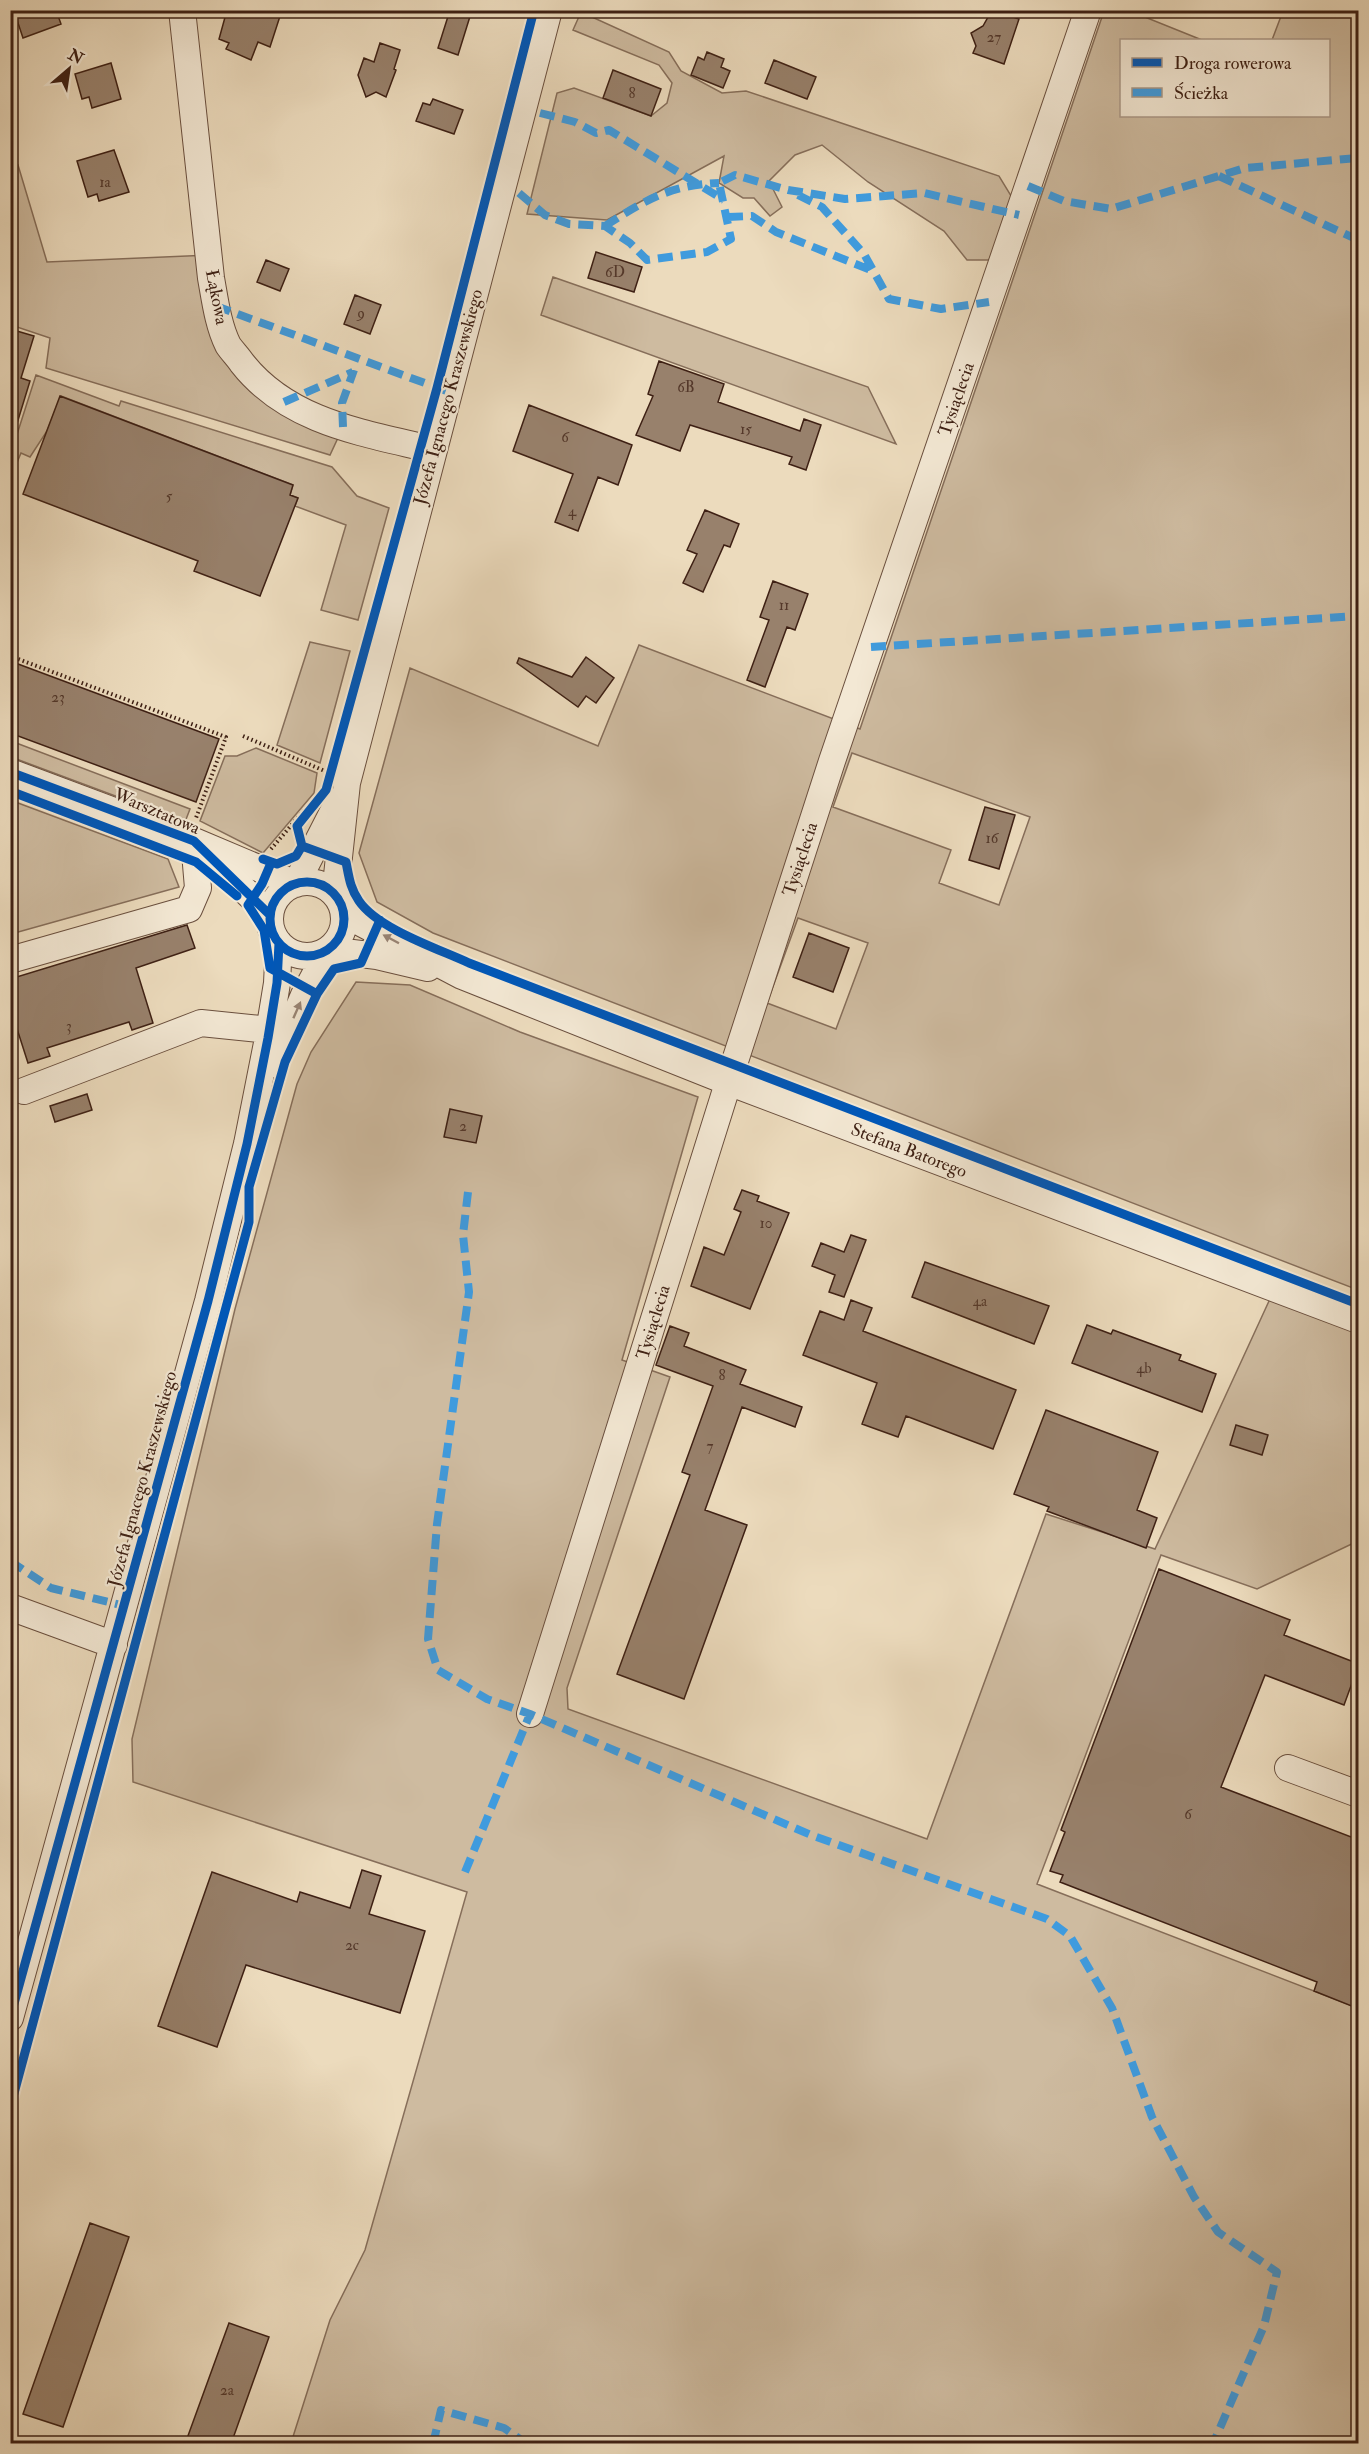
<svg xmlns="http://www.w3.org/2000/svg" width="1369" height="2454" font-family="'IM FELL Double Pica',serif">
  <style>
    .green { fill: #cebba0; stroke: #866e5a; stroke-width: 1.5; fill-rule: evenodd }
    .building { fill: #98816c; stroke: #3e2014; stroke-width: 1.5 }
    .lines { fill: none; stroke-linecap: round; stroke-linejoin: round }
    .minor-casing { stroke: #6a4f3e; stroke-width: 28 }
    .path { stroke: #3e2014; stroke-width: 4; stroke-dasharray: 1.5 3; stroke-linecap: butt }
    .minor { stroke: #f3e8d4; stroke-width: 26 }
    .quiet { stroke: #3f9bde; stroke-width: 8; stroke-dasharray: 15 8; stroke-linecap: butt }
    .cycleway-casing { stroke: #f3e8d4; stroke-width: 13 }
    .cycleway { stroke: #0057b8; stroke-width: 9 }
    .oneway { fill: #988474 }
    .labels { text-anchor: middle; stroke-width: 4.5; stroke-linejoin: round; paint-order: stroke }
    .number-label { font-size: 15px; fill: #54382a }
    .street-label { font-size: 18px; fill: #3e2014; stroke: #f3e8d4 }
  </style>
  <rect width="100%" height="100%" fill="#ecdbbd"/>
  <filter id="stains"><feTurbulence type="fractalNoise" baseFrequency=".00333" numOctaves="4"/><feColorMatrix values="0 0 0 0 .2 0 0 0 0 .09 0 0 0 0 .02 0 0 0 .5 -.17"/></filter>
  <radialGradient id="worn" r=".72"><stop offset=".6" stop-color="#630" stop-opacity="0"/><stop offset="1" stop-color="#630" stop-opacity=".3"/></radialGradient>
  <path class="green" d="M1104,11H1130L1202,40H1122V116H1328V40H1272L1283,11H1358V1290L433,933L377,902L359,853L410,668L598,746L639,645L860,729ZM852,753L1030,817L999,905L939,883L951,850L833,807ZM798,918L868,943L836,1029L767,1003Z
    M581,12L669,52L681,71L722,93L746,91L999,176L1013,199L989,260H967L944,231L868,182L822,145L795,155L769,181L782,207L770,216L754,198H743L719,183L724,156L607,220L527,214L557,93L574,88L651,116L667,103L672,83L659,65L573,30Z
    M18,165L47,262L210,255L211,278L255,379L343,427L330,455L46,368L50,338L11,325L10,167Z
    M553,277L868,387L896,444L541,315Z
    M36,375L119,406L121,401L332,467L357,496L389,508L358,620L321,610L346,525L295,506L298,498L290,495L293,485L61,396L47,431L30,457L21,453L11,477V447H13Z
    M310,642L350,651L320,763L277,745Z
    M11,741L190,809L185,822L11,757Z
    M256,748L317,773L314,793L263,853L200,821L225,756H237Z
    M10,800L168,859L179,887L11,934Z
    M356,982L410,985L520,1032L698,1097L622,1360L670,1377L567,1688L568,1709L927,1839L1046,1514L1155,1549L1275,1288L1358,1320V1541L1257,1589L1161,1555L1037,1884L1358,2008V2443H291L330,2320L365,2250L467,1892L133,1782L132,1739L235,1309L297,1084L311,1052Z"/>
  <path class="building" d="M33,10H56L61,24L23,38L16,17Z
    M227,10H282L270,47L258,42L251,60L226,49L229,43L219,39Z
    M450,10H472L458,55L438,48Z
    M992,10L1019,19L1004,64L973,53L976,46L971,33L983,26Z
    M380,43L400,50L394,69L396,70L386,97L376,92L366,97L358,75L364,58L374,62Z
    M707,52L724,59L721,67L730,71L723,88L691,75L698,57L704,60Z
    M774,60L816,77L807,99L765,83Z
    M111,63L121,99L92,108L89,97L82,99L75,74Z
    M613,70L661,89L651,116L603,98Z
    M433,99L463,110L454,134L416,121L423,103L430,105Z
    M114,150L129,192L99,201L97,194L88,197L77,161Z
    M596,252L642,267L634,292L588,278Z
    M266,260L289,269L280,291L257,282Z
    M355,295L381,305L370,334L344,324Z
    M10,329L34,336L21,378L30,381L15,430H10Z
    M659,361L724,384L718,402L800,431L804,419L821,425L806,470L789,464L792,457L690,425L680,451L636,435L653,396L648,394Z
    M60,396L293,485L290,495L298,498L260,596L194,571L198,561L23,494Z
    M529,405L632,445L618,485L598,477L578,531L555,522L573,474L513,451Z
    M705,510L739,524L730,547L724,545L703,592L683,583L697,554L687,550Z
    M773,581L808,594L795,630L787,627L765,687L747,680L769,620L760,617Z
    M586,657L614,678L596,703L586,696L578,707L517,663L519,658L572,677Z
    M10,661L219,739L196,802L10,733Z
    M985,807L1015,815L999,869L969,860Z
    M187,925L195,948L136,968L153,1023L132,1030L129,1022L47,1048L50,1056L28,1063L10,1007V979Z
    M809,933L849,948L833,992L793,977Z
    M87,1094L92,1110L55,1122L50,1106Z
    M450,1109L482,1116L476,1143L444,1137Z
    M742,1190L759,1196L757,1201L789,1213L750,1309L691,1286L704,1247L724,1255L741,1212L734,1209Z
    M851,1235L866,1240L844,1297L829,1292L835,1275L812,1266L821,1243L844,1252Z
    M925,1262L1049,1306L1034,1344L912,1297Z
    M851,1300L872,1308L863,1331L1016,1390L993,1449L906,1416L898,1437L862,1424L877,1383L803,1355L820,1311L844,1320Z
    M1087,1325L1111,1334L1113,1330L1181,1355L1179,1360L1216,1374L1202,1412L1072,1363Z
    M670,1326L689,1333L684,1346L746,1370L740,1384L802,1407L795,1427L742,1407L705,1510L747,1525L684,1699L617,1674L690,1475L682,1472L713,1386L656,1365Z
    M1046,1410L1158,1452L1137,1510L1157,1518L1146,1548L1047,1511L1049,1507L1014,1494Z
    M1236,1425L1268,1435L1262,1455L1230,1445Z
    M1159,1569L1290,1620L1284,1635L1359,1664L1344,1705L1265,1675L1221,1787L1359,1840V1868L1352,1886L1359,1888V2009L1314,1991L1317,1982L1060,1882L1063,1875L1050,1871L1065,1832L1061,1830Z
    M362,1870L381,1876L369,1914L425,1931L400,2013L246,1965L217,2047L158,2026L212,1872L297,1902L300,1892L350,1908Z
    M90,2223L129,2237L63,2427L23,2414Z
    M229,2323L269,2337L231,2444H185Z"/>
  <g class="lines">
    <g class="minor-casing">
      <path id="minor" d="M182,10L211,278C215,300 218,325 228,345C232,351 238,357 242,363C289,423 365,433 434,450
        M10,772L194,841L296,884
        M205,852L270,915
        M270 919a37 37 0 1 1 74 0a37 37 0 1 1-74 0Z
        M296,884L339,800
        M335,894L347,783L549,10
        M344,914L462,976L728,1082L1358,1320
        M328,950L377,956L428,968
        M10,960L189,909L198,888L194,841
        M275,1064L304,995L328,950
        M24,1091L201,1023L270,1030
        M10,1607L114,1645
        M530,1714L735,1061L832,761L1088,10
        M1288,1768L1358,1794
        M10,2018L208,1301L247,1144L268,1038L277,983L279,943"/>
    </g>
    <path class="path" d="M10,656L226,737L196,818
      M243,736L327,772
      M271,849L307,807"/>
    <use href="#minor" class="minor"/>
    <path class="quiet" d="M540,113L575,122L596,133L609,130L724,200
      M1219,176L1358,240
      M1028,186L1064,201L1111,209L1245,168L1358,158
      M519,193L545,215L569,224L605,226L630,243L647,260L707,252L731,239L719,183L735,175L788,190L845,199L924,193L1019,215
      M798,195L822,207L864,254L889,299L941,309L989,302
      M728,217L752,216L776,232L873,271
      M605,226C645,200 670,185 719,183
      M216,306L449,392
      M284,402L353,372
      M343,427L342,403L354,370
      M871,647L1358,616
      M468,1192L463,1235L469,1292L437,1524L428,1639L438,1670L487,1699L530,1714L811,1835L1047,1919L1070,1936L1112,2008L1152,2117L1194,2197L1218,2232L1277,2272L1264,2326L1213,2444
      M10,1561L51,1588L125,1606
      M465,1872L530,1714
      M433,2444L441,2410L504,2428L527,2444"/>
    <g class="cycleway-casing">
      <path id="cycleway" d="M10,772L194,841L270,915
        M10,791L196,862L237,896
        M302,846L346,862C349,877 350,888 359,901C378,929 439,949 469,963L1358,1304
        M263,859L277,864L296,856L302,846L297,826L326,790L437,388L534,10
        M271,863L262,884L248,905L264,930L270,968L317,994
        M270 919a37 37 0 1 1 74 0a37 37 0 1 1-74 0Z
        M10,2018L208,1301L247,1144L268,1038L277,983L279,943
        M10,2108L249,1222V1187L285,1062L317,994L334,969L361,963L380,920"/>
    </g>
    <use href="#cycleway" class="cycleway"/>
  </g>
  <defs><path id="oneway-solid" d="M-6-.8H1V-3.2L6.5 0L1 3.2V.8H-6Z" transform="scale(1.5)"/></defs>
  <g class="oneway">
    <use href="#oneway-solid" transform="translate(391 939) rotate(-152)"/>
    <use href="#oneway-solid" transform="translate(297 1010) rotate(-66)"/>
  </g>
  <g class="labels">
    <g class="number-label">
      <text x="994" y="42">27</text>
      <text x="632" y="98">8</text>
      <text x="105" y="187">1a</text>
      <text x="615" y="277">6D</text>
      <text x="361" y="318">9</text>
      <text x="686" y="392">6B</text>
      <text x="746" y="434">15</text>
      <text x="565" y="442">6</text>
      <text x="169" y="501">5</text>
      <text x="572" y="516">4</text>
      <text x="784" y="610">11</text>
      <text x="58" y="702">23</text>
      <text x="992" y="843">16</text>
      <text x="69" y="1031">3</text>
      <text x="463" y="1131">2</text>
      <text x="766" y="1228">10</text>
      <text x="980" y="1306">4a</text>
      <text x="1144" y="1373">4b</text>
      <text x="722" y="1380">8</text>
      <text x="710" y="1451">7</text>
      <text x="1188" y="1819">6</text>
      <text x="352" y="1950">2c</text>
      <text x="227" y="2395">2a</text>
    </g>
    <g class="street-label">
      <text transform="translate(217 297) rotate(79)" y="6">Łąkowa</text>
      <text transform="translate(448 397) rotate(-75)" y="6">Józefa Ignacego Kraszewskiego</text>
      <text transform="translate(956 399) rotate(-71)" y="6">Tysiąclecia</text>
      <text transform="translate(157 811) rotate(23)" y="6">Warsztatowa</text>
      <text transform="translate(800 859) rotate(-72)" y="6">Tysiąclecia</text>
      <text transform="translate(909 1150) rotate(21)" y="6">Stefana Batorego</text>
      <text transform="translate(653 1322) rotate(-73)" y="6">Tysiąclecia</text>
      <text transform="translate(142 1479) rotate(-75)" y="6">Józefa Ignacego Kraszewskiego</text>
    </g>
  </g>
  <rect width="1369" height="2454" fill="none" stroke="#ecdbbd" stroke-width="36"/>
  <rect x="12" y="12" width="1345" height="2430" fill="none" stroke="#3e2014" stroke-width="3"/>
  <rect x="18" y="18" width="1333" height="2418" fill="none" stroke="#3e2014" stroke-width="1.5"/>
  <rect x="1120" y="39" width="210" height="78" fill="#f3e8d4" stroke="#ab9887" stroke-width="1.5"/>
  <rect x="1132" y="58" width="30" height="9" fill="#0057b8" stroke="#ab9887" stroke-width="1.5"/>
  <text x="1174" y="69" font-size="18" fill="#3e2014">Droga rowerowa</text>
  <rect x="1132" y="88" width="30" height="9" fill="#3f9bde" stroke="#ab9887" stroke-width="1.5"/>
  <text x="1174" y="99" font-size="18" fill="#3e2014">Ścieżka</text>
  <g transform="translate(69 69) rotate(29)" stroke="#f3e8d4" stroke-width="4.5" paint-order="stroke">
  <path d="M0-4.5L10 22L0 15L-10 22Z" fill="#3e2014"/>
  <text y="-9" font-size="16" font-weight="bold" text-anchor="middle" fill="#3e2014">N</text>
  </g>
  <rect width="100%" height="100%" filter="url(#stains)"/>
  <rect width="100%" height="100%" fill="url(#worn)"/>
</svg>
